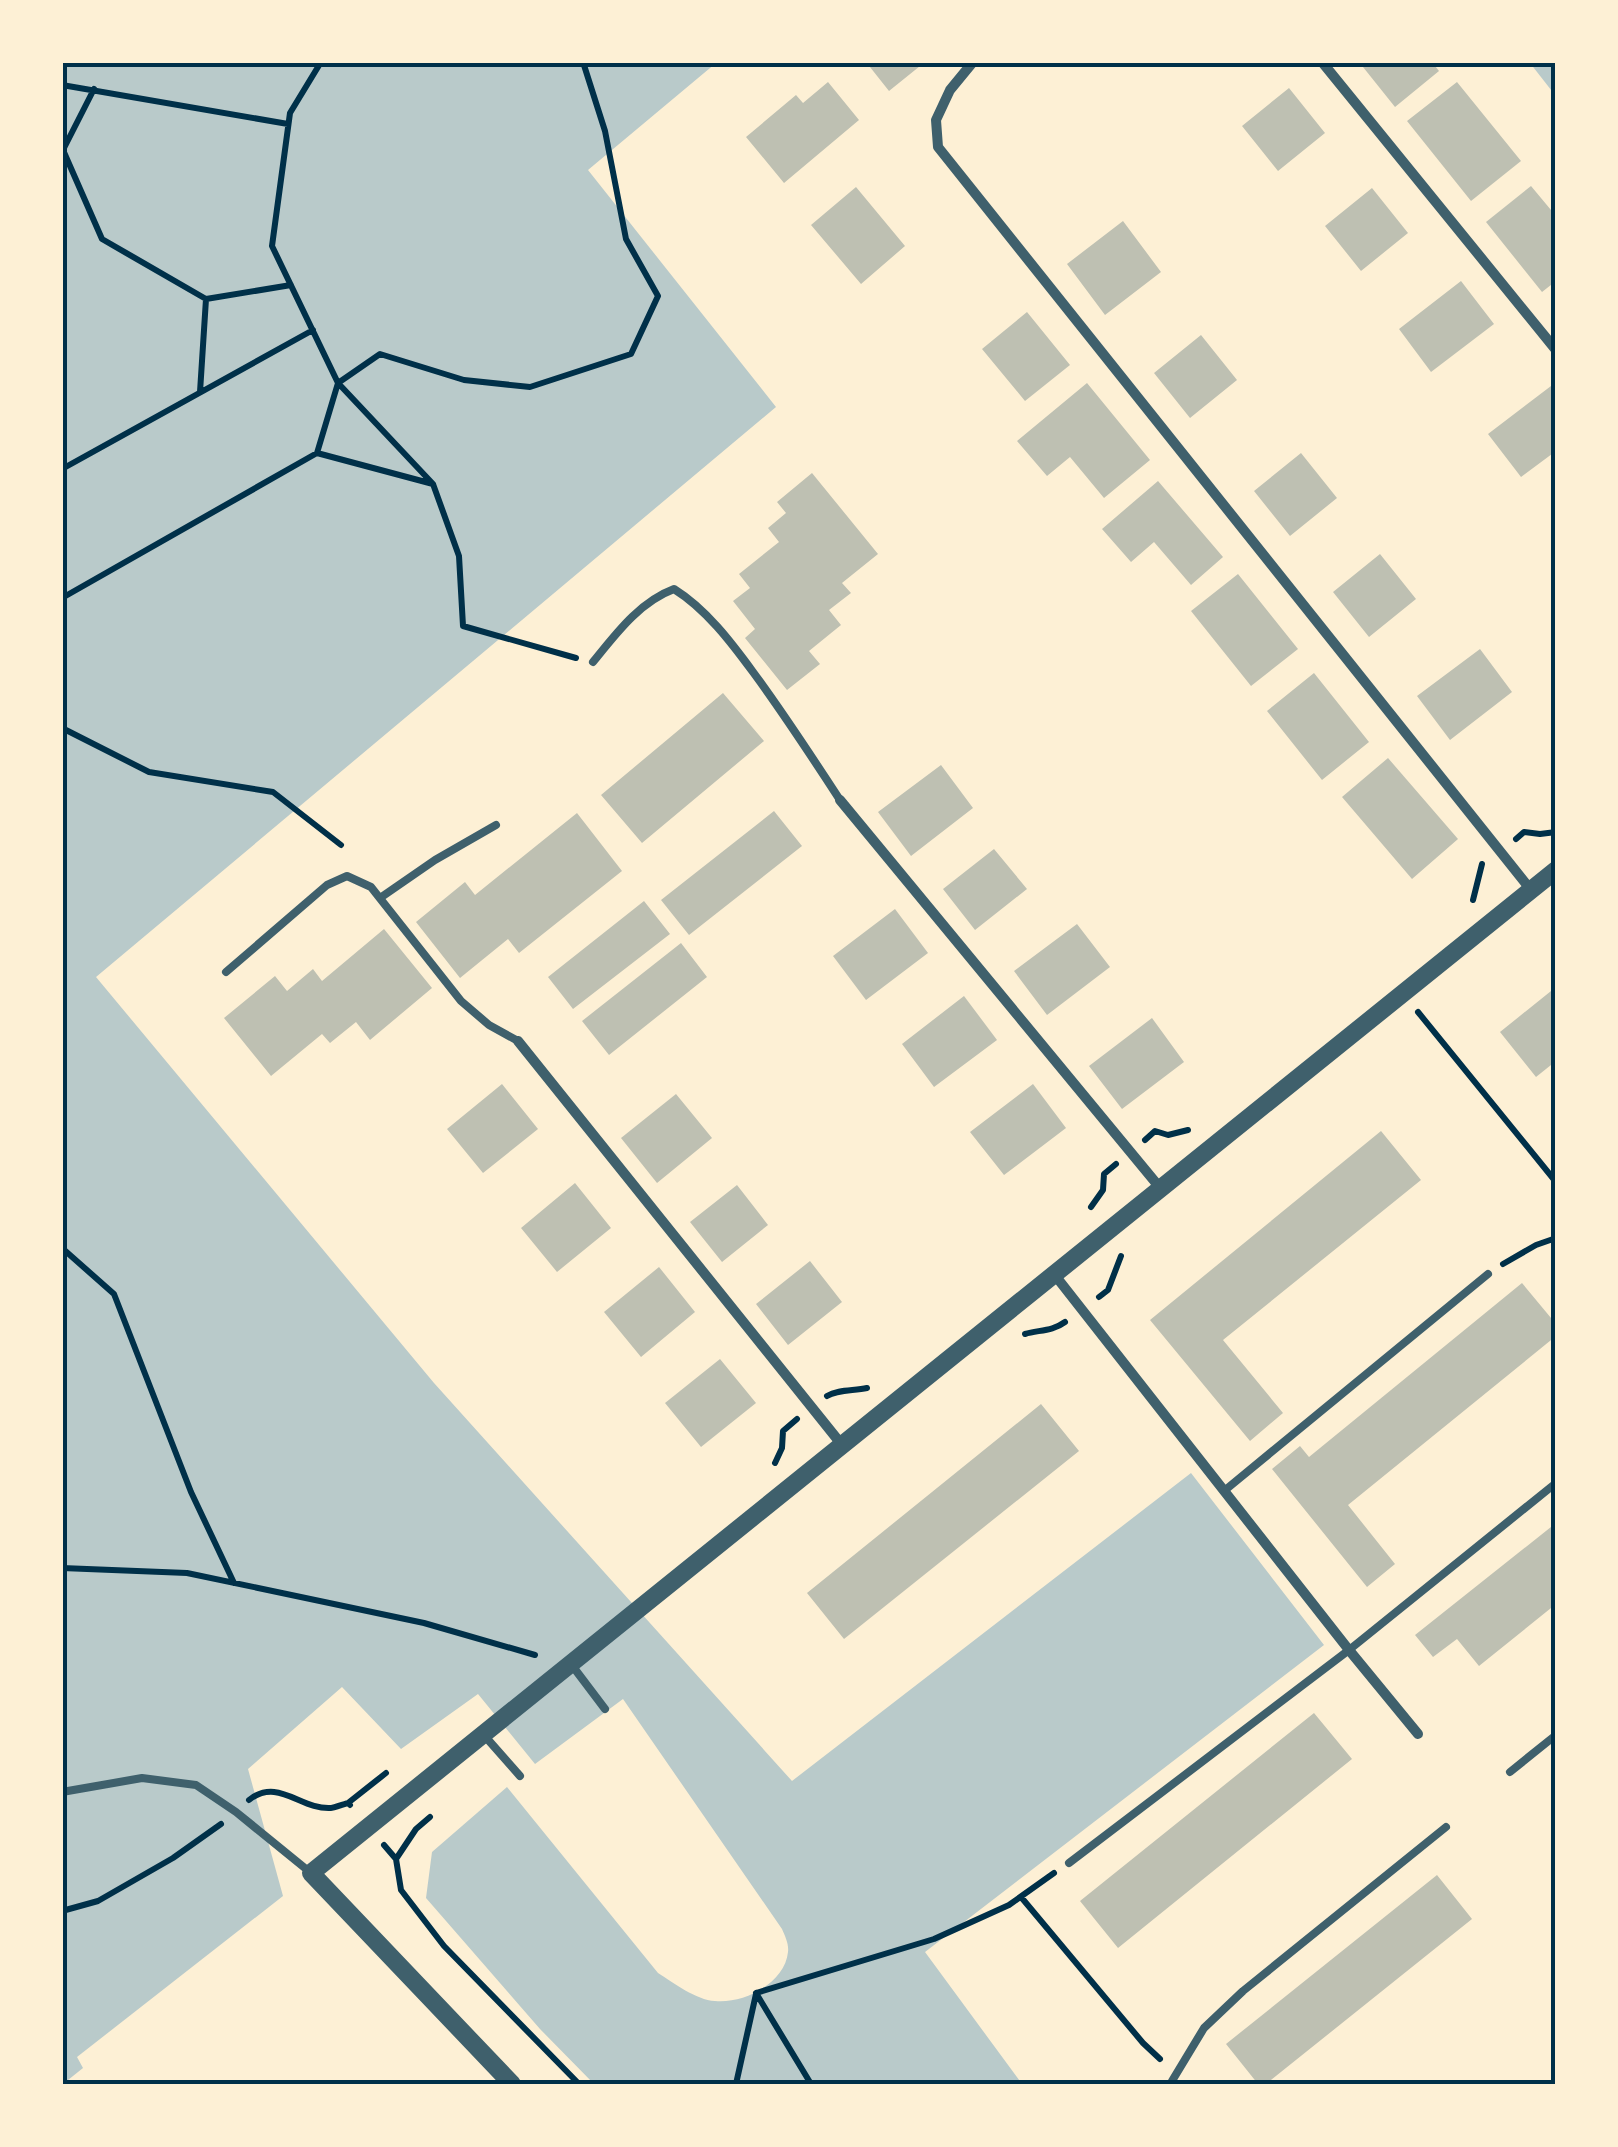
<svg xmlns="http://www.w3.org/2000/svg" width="1618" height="2147" font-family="Jost,sans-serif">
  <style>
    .green { fill: #b9caca }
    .building { fill: #bec0b2 }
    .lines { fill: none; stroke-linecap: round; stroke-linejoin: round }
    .path { stroke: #003049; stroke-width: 6 }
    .service { stroke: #3f606c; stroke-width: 8 }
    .minor { stroke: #3f606c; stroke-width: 10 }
    .tertiary { stroke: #3f606c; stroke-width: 18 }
    .neatline { fill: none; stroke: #003049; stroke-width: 4 }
  </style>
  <rect width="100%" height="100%" fill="#fdf0d5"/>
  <path class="green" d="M62,63H716L588,170L776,407L96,977L434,1383L792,1781L1191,1473L1324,1645L925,1952L1022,2084H594L540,2029L426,1898L432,1852L507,1787L658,1973C674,1983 696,2000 715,2001C744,2004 785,1983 788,1952C789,1944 785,1936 782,1929L623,1699L535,1764L478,1694L401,1749L342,1687L248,1769L283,1896L77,2057L83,2068L63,2084Z
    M1530,63H1555V95Z"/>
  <path class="building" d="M866,62H925L889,91Z
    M1359,62H1432L1439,71L1395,107Z
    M828,82L859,120L784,183L746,137L796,95L803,103Z
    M1457,82L1521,161L1471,201L1407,121Z
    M1289,88L1325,133L1278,171L1242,126Z
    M1531,186L1556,216V281L1542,292L1486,222Z
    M856,187L905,246L861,284L811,225Z
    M1372,188L1408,233L1361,271L1325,226Z
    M1123,221L1161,272L1105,315L1067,264Z
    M1461,281L1494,324L1431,372L1399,329Z
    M1027,312L1070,365L1025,401L982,349Z
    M1201,335L1237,380L1190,418L1154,373Z
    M1087,383L1150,460L1104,498L1070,457L1047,476L1017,441Z
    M1551,386L1556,392V451L1521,477L1488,434Z
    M1301,453L1337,498L1290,536L1254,491Z
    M812,473L878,554L842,583L851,593L829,610L841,625L809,651L820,664L787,690L745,638L755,629L733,601L750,588L739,574L779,542L768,528L786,513L777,502Z
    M1158,481L1223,557L1191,585L1154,542L1131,562L1102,529Z
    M1380,554L1416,599L1369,637L1333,592Z
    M1238,574L1298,649L1251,686L1191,611Z
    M1480,649L1512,692L1450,740L1417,696Z
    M1314,673L1369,742L1322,780L1267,711Z
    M723,693L764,741L642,843L601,795Z
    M1388,758L1458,839L1412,879L1342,797Z
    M941,765L973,808L911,856L878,812Z
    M774,811L802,846L689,935L661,900Z
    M577,813L622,871L519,953L508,939L460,978L416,922L465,882L475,895Z
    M994,849L1027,889L975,930L943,889Z
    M644,901L670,934L573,1009L548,977Z
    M895,909L928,953L866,1000L833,956Z
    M1077,924L1110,967L1047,1015L1014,971Z
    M384,929L432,988L370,1040L356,1022L330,1043L322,1034L271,1076L224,1018L275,976L287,991L313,969L322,981Z
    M681,943L707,977L609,1055L582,1021Z
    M1556,987V1061L1536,1077L1500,1032Z
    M964,996L997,1040L934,1087L902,1044Z
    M1152,1018L1184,1062L1122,1109L1089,1066Z
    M502,1084L538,1129L483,1173L447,1129Z
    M1033,1084L1066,1128L1004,1175L970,1132Z
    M676,1094L712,1138L657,1183L621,1138Z
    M1381,1131L1421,1180L1223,1340L1283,1413L1250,1441L1150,1320Z
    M575,1183L611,1228L557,1272L521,1228Z
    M737,1185L768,1225L722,1262L690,1222Z
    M810,1261L842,1302L788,1345L756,1304Z
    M659,1267L695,1312L641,1357L604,1312Z
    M1522,1283L1556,1324V1336L1348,1505L1395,1564L1367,1587L1272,1469L1300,1446L1309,1457Z
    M720,1359L756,1403L701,1447L665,1403Z
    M1041,1404L1079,1451L844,1639L807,1593Z
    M1556,1523V1604L1479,1666L1457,1639L1433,1657L1415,1635Z
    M1314,1713L1352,1759L1118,1948L1080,1901Z
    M1437,1875L1472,1919L1266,2084H1258L1226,2044Z"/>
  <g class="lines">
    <path class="path" d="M62,85L288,124
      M94,89L63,150L102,239L206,299L291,285
      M200,392L206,299
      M317,453L433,484L459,556L463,626L576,658
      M62,469L313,330
      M433,484L338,383L380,354L464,380L530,387L631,354L658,296L626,239L605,131L583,62
      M62,598L317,453L338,383L272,246L290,113L321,62
      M62,728L149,772L273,792L341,845
      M1516,839L1524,832L1540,834L1556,832
      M1473,900L1482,864
      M1418,1012L1556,1182
      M1145,1140L1155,1131L1168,1135L1188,1130
      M1091,1207L1103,1190L1104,1174L1116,1164
      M62,1248L114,1294L191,1492L234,1583
      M1503,1264L1536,1245L1556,1238
      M1099,1297L1108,1290L1121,1256
      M1025,1334C1039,1330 1053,1331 1065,1322
      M827,1396C838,1389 854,1391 867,1388
      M775,1463L782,1448L783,1431L797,1419
      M62,1568L187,1573L424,1623L535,1655
      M249,1800C278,1777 301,1810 331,1808C333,1808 347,1803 348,1803L350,1805
      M348,1803L386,1773
      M384,1845L396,1859L401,1890L444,1946L579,2084
      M396,1859L416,1829L430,1817
      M1021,1897L1143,2043L1160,2059
      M62,1911L98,1901L173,1858L221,1824
      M756,1993L934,1939L1009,1905L1054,1873
      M756,1993L811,2084
      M736,2084L756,1994"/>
    <path class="service" d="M593,662C615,635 639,602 674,589C706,609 731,642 753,672C784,714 812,757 840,800
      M380,898L435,860L496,825
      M226,972L327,885L347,876L371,887L461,1001L489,1025L518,1041
      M1224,1491L1488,1274
      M571,1664L605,1709
      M483,1734L520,1776
      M1510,1772L1556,1735
      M62,1792L142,1778L196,1785L236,1812L311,1873
      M1069,1863L1349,1650L1556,1483
      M1172,2081L1204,2028L1243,1991L1446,1827"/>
    <path class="minor" d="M973,62L950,90L936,120L938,147L1531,890
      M1322,62L1556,350
      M840,800L1161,1189
      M518,1041L842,1445
      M1054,1274L1349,1650L1418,1734"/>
    <path class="tertiary" d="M512,2084L311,1873L1556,870"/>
  </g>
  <rect width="1618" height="2147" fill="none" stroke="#fdf0d5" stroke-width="130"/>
  <rect x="65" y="65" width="1488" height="2017" class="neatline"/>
</svg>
